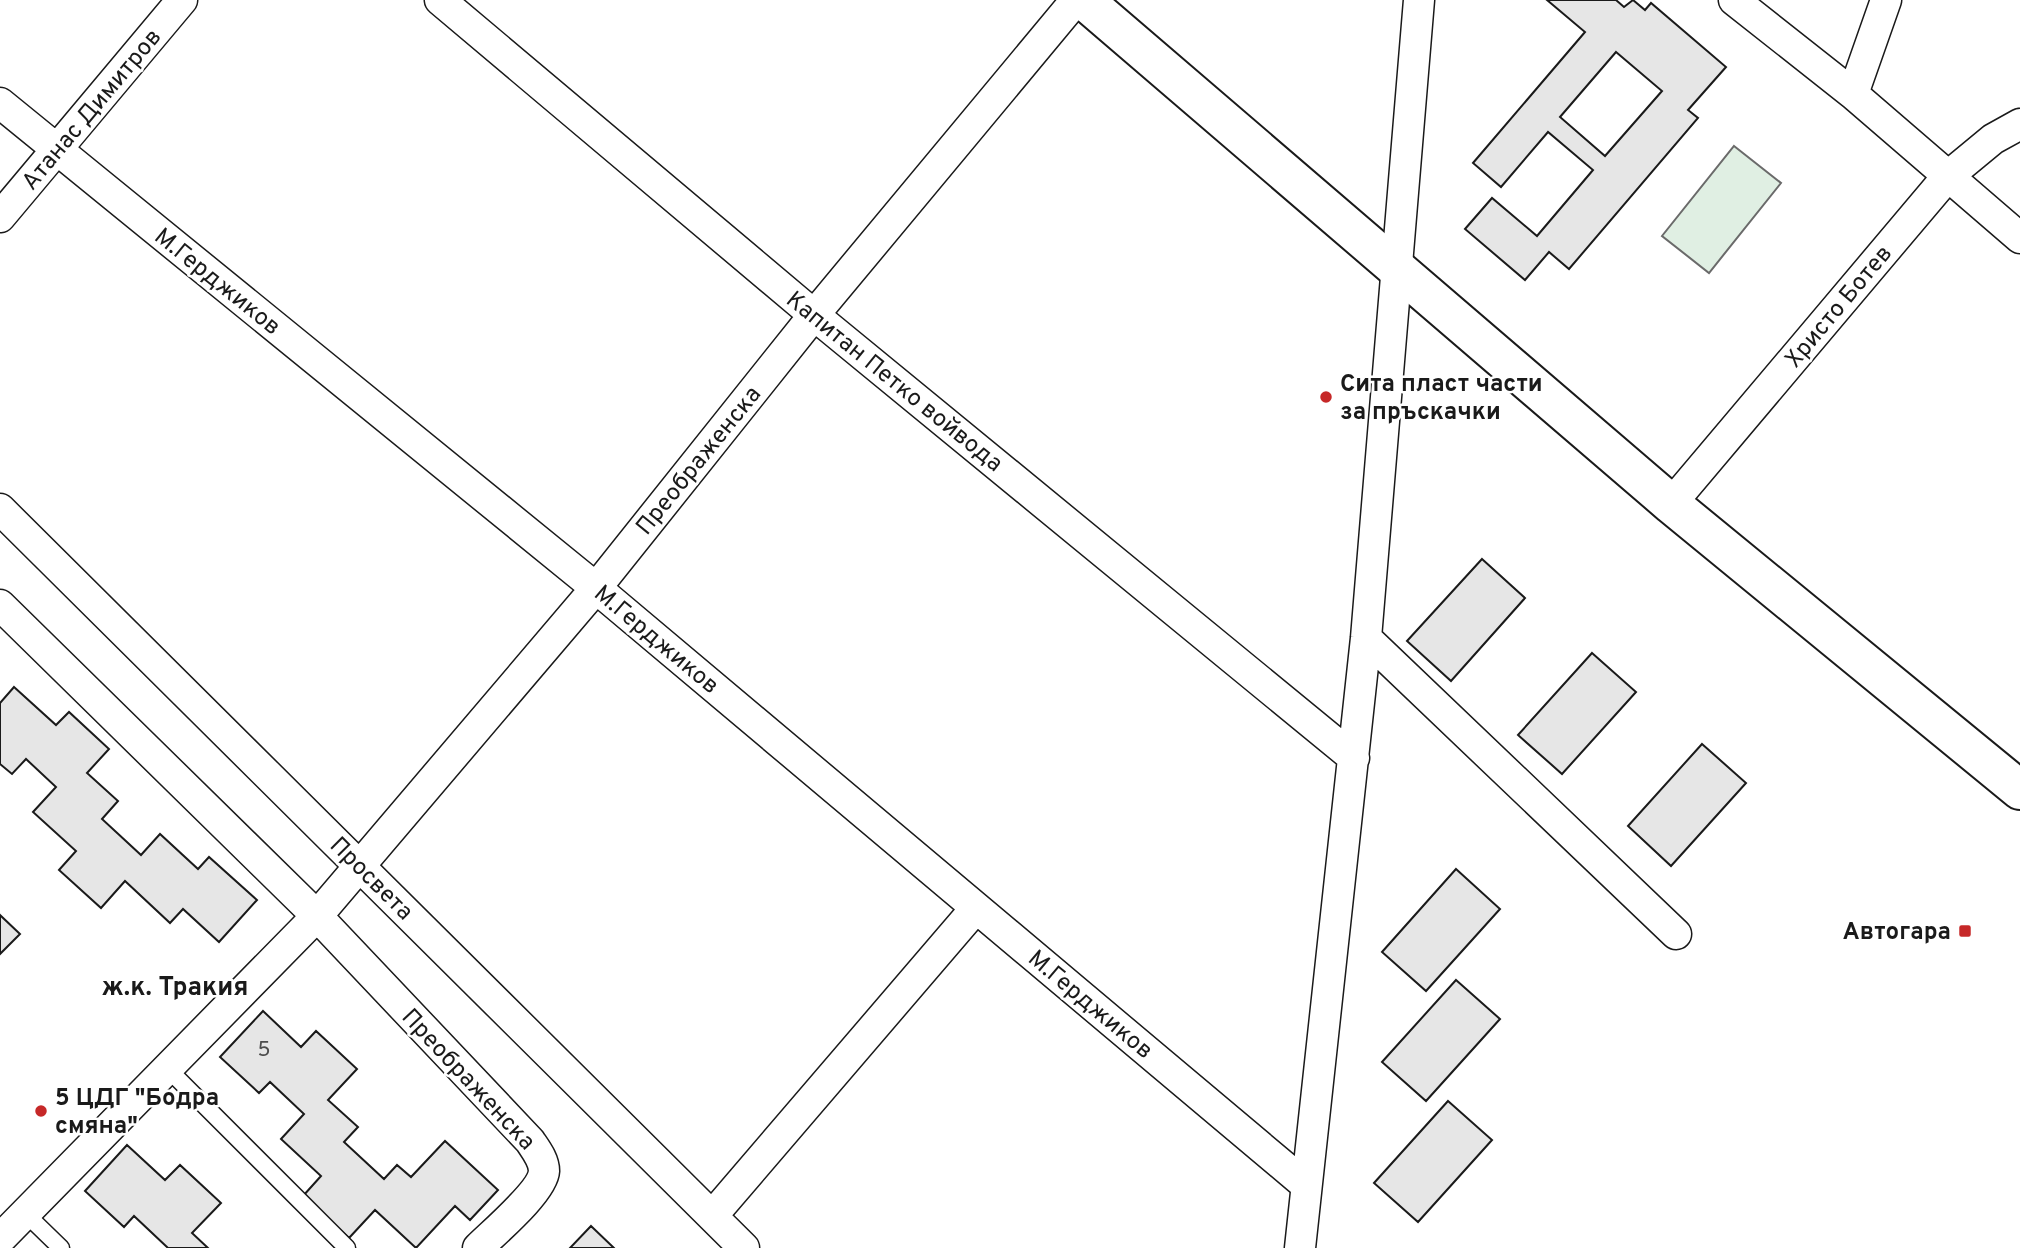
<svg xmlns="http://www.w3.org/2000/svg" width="2020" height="1248" font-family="Overpass,sans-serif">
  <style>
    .green { fill: #e0efe3; stroke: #6a6a6a; stroke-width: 2 }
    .building { fill: #e6e6e6; stroke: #1a1a1a; stroke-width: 2; fill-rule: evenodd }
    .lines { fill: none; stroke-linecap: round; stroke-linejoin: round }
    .lane-casing { stroke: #1a1a1a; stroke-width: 19 }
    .street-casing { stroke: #1a1a1a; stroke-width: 33 }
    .secondary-casing { stroke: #1a1a1a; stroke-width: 42 }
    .lane { stroke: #fff; stroke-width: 16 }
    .street { stroke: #fff; stroke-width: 30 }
    .secondary { stroke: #fff; stroke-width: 38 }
    .poi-dot { fill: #c62828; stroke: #fff; stroke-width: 2.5 }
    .labels { text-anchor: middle; stroke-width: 5; stroke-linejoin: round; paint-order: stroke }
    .number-label { font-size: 21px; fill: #4d4d4d }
    .street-label { font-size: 24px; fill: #1a1a1a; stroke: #fff }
    .poi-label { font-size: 24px; font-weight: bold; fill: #1a1a1a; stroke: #fff; text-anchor: start }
    .neighbourhood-label { font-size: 26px; font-weight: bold; fill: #1a1a1a; stroke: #fff }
  </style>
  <rect width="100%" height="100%" fill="#fff"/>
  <path class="green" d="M1734,146L1781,183L1709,273L1662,236Z"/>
  <path class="building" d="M1547,0H1616L1624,7L1633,0L1645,10L1651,3L1726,67L1688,110L1698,118L1569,269L1549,252L1525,280L1465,229L1492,198L1537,236L1593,170L1548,132L1501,187L1473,163L1585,32ZM1616,52L1662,91L1605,156L1560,117Z
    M1482,559L1525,598L1451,681L1407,641Z
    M1592,653L1636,692L1562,774L1518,735Z
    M14,687L56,725L69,712L109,749L87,773L118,801L102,819L141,855L160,834L198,869L209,857L257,900L219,942L183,909L170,923L125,881L101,908L59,870L76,851L33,812L56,787L26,759L12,774L0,764V703Z
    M1702,744L1746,783L1671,866L1628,826Z
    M1456,869L1500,909L1426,991L1382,952Z
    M0,915L20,934L0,954Z
    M1456,980L1500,1019L1426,1101L1382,1062Z
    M263,1011L301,1047L316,1031L357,1069L328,1100L358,1127L344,1142L384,1179L397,1165L411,1177L445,1141L498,1190L470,1220L455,1206L416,1248L375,1210L349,1238L303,1196L321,1176L281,1139L304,1114L270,1082L259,1093L220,1057Z
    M1448,1101L1492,1140L1418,1222L1374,1183Z
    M127,1145L165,1180L180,1165L221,1203L192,1233L208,1248H168L134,1216L124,1227L85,1191Z
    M591,1226L614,1248H570Z"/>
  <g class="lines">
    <g class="lane-casing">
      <path id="lane" d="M166,1067L347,1248
        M26,1214L61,1248"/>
    </g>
    <g class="street-casing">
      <path id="street" d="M440,0L814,315L1354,758
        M1734,0L1853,94L2020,238
        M1853,94L1886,0
        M0,103L596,588L1306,1185
        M0,217L182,0
        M1671,504L1947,177L1993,139L2020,124
        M0,509L744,1248
        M0,605L317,916L530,1141C536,1150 544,1160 544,1171C543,1191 493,1233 478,1248
        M1366,638L1676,934
        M712,1216L976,908
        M0,1239L317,916L596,588L814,315L1076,0
        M1300,1248L1366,638L1419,0"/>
    </g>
    <g class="secondary-casing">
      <path id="secondary" d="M1084,0L1671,504L2020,790"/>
    </g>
    <use href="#lane" class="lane"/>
    <use href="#street" class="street"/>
    <use href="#secondary" class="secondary"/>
  </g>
  <g class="poi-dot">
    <circle cx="1326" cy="397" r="7"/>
    <rect x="1958" y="924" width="14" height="14" rx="3.5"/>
    <circle cx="41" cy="1111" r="7"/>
  </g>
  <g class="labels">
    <g class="number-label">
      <text x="264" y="1056">5</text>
    </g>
    <g class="street-label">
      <text transform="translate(91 109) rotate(-50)" y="8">Атанас Димитров</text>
      <text transform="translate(218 281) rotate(39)" y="8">М.Герджиков</text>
      <text transform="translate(1838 306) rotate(-50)" y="8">Христо Ботев</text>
      <text transform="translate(895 381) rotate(39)" y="8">Капитан Петко войвода</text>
      <text transform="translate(698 460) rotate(-51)" y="8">Преображенска</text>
      <text transform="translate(657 639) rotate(40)" y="8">М.Герджиков</text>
      <text transform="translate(372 878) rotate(45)" y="8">Просвета</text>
      <text transform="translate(1091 1004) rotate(40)" y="8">М.Герджиков</text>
      <text transform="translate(469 1079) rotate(47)" y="8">Преображенска</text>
    </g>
    <g class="poi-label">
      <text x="1340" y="391">Сита пласт части<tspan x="1340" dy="28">за пръскачки</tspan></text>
      <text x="1951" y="939" text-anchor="end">Автогара</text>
      <text x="55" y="1105">5 ЦДГ "Бодра<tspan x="55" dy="28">смяна"</tspan></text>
    </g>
    <g class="neighbourhood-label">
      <text x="175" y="995">ж.к. Тракия</text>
    </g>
  </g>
</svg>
